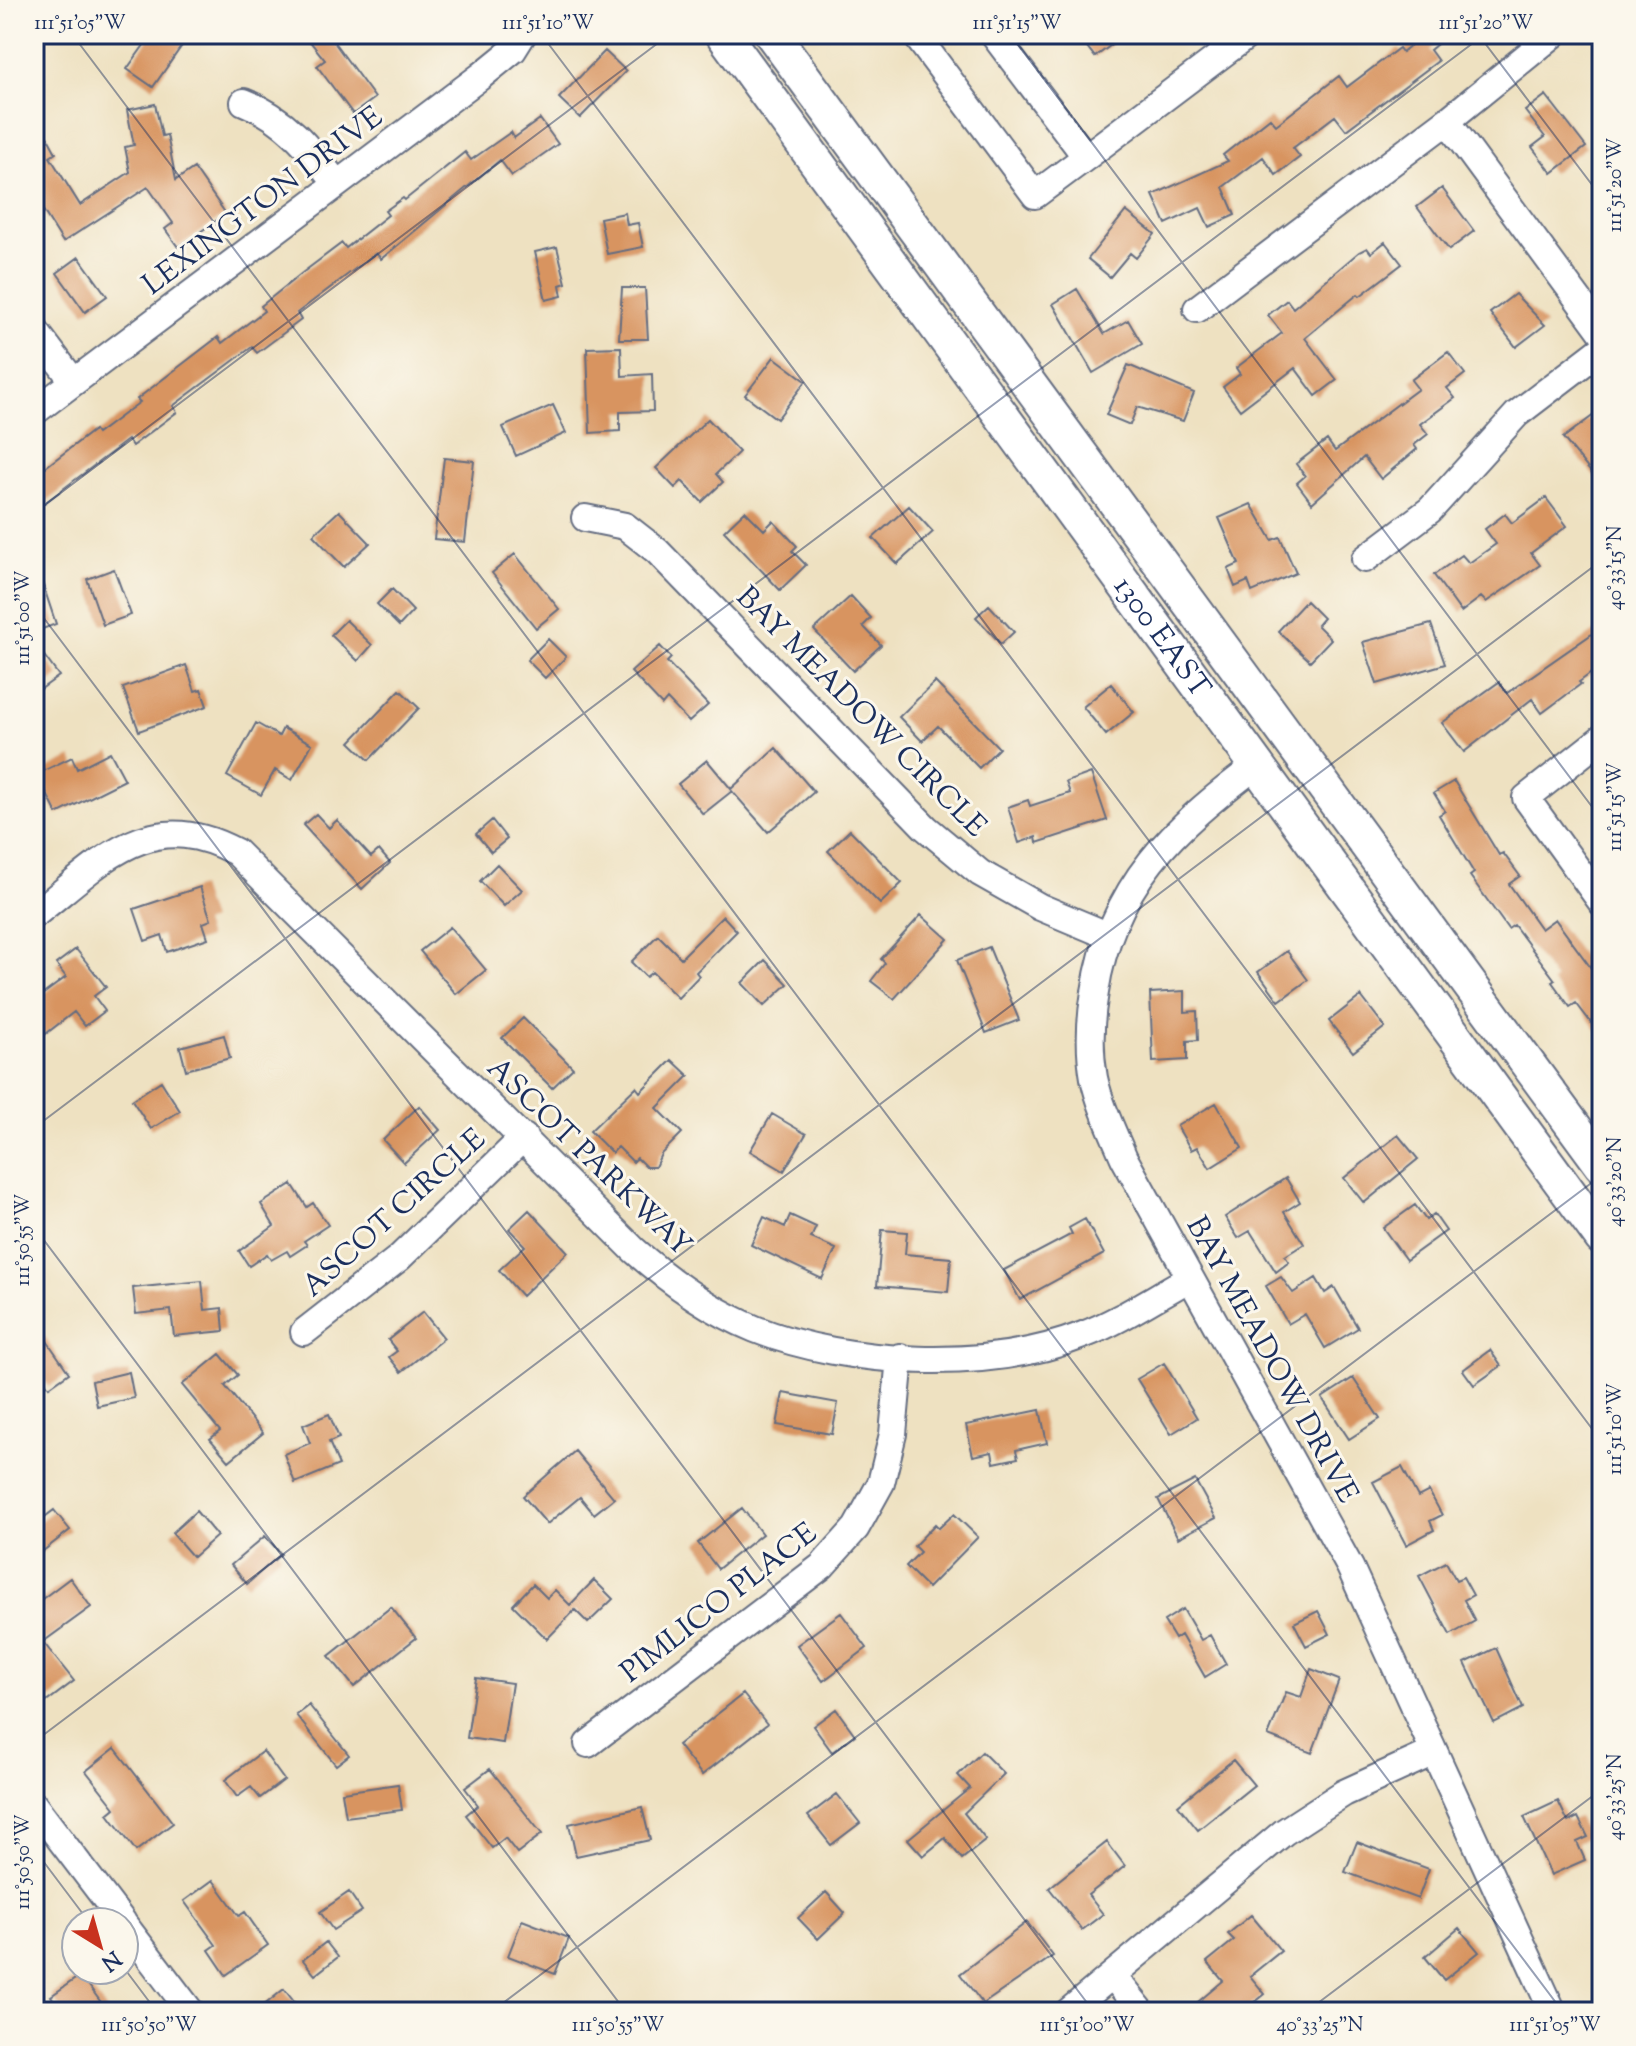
<svg xmlns="http://www.w3.org/2000/svg" width="1636" height="2046" font-family="'Sorts Mill Goudy',serif">
  <style>
    .building { fill: #d89461 }
    .lines { fill: none; stroke-linecap: round; stroke-linejoin: round }
    .minor-casing { stroke: #656d81; stroke-width: 30 }
    .major-casing { stroke: #656d81; stroke-width: 38 }
    .minor { stroke: #fff; stroke-width: 26 }
    .major { stroke: #fff; stroke-width: 34 }
    .ticks { fill: none; stroke: #1b2f5e; stroke-width: 2; stroke-opacity: 0.45 }
    .labels { text-anchor: middle; stroke-width: 6; stroke-linejoin: round; paint-order: stroke }
    .street-label { font-size: 30px; fill: #1b2f5e; stroke: #fbf7ec }
    .neatline { fill: none; stroke: #1b2f5e; stroke-width: 3 }
    .ticks-label { font-size: 20px; text-anchor: middle; fill: #1b2f5e }
  </style>
  <rect width="100%" height="100%" fill="#fbf7ec"/>
  <filter id="ink" filterUnits="userSpaceOnUse"><feTurbulence type="fractalNoise" baseFrequency=".0125" numOctaves="2"/><feDisplacementMap in="SourceGraphic" scale="16" xChannelSelector="R" yChannelSelector="G"/><feConvolveMatrix kernelMatrix="1 2 1 2 8 2 1 2 1" color-interpolation-filters="sRGB"/></filter>
  <filter id="wash" filterUnits="userSpaceOnUse"><feTurbulence type="fractalNoise" baseFrequency=".006" numOctaves="4" result="noise"/><feDisplacementMap in="SourceGraphic" scale="32" xChannelSelector="R" yChannelSelector="G"/><feGaussianBlur stdDeviation="1.8" result="paint"/><feColorMatrix in="noise" values="0 0 0 0 0 0 0 0 0 0 0 0 0 0 0 0 0 1.4 0 .05"/><feComposite in="paint" operator="in"/></filter>
  <g filter="url(#wash)">
    <rect width="100%" height="100%" fill="#eee1c1"/>
    <g id="blocks">
      <path class="building" d="M152,34H190L153,87L127,69Z
        M304,34H328L375,98L353,114L317,66L325,60Z
        M1077,34H1126L1095,57Z
        M1425,34H1449L1430,50L1438,61L1346,130L1335,116L1293,148L1300,157L1276,175L1263,157L1223,187L1235,215L1209,227L1200,208L1166,224L1153,195L1228,161L1223,155L1270,118L1276,125L1339,76L1347,87L1399,48L1402,52Z
        M605,51L626,71L580,118L559,98Z
        M1546,95L1586,147L1552,173L1532,147L1545,137L1525,111Z
        M155,104L162,136L167,135L176,180L194,168L226,214L178,247L165,229L173,223L148,187L63,242L34,196V112L56,153L50,157L80,205L130,172L125,147L134,145L127,110Z
        M540,119L558,144L512,176L500,160L381,259L376,253L297,313L301,320L257,353L252,347L173,406L177,412L132,446L128,440L34,511V476L94,430L97,434L140,402L137,399L218,337L222,343L264,311L261,306L302,273L342,243L346,248L388,215L385,211L403,198L405,200L465,152L471,160L511,132L514,138Z
        M1442,188L1474,231L1449,250L1417,207Z
        M1126,211L1155,234L1136,258L1130,253L1110,277L1088,259Z
        M625,213L627,225L638,223L643,247L607,254L600,218Z
        M1385,242L1402,264L1360,296L1358,294L1305,338L1337,380L1316,396L1295,368L1240,410L1223,387L1240,374L1236,368L1282,333L1268,315L1287,300L1293,308L1359,252L1367,248L1371,253Z
        M557,247L566,283L560,285L562,296L546,300L535,252Z
        M79,257L107,296L85,312L57,273Z
        M622,288H645L648,339H619Z
        M1077,289L1104,334L1128,320L1142,344L1093,373L1053,304Z
        M1515,294L1545,325L1516,347L1490,313Z
        M621,347L622,376L652,374L653,411L620,412V431L590,433L587,348Z
        M1448,352L1465,374L1447,388L1455,398L1420,424L1428,434L1414,445L1417,449L1381,479L1364,457L1312,503L1297,483L1305,476L1296,464L1327,440L1335,451L1418,389L1411,380Z
        M774,357L806,381L777,419L745,395Z
        M1128,365L1194,393L1183,421L1137,407L1130,425L1106,415Z
        M553,405L566,433L516,456L503,427Z
        M1602,409V486L1563,438Z
        M708,419L739,452L716,474L723,482L702,502L682,481L675,488L656,468Z
        M444,458L474,461L465,542L434,539Z
        M1546,498L1567,526L1531,553L1540,565L1486,602L1481,597L1461,612L1434,575L1462,555L1469,563L1496,544L1485,529L1505,514L1512,523Z
        M1251,504L1272,540L1280,537L1296,573L1252,592L1248,581L1235,587L1228,569L1239,564L1219,518Z
        M909,506L933,532L897,564L873,538Z
        M339,511L370,543L344,567L313,535Z
        M745,511L764,530L773,521L797,546L792,551L806,565L780,590L724,531Z
        M515,554L559,609L536,628L492,573Z
        M37,567L56,624L34,632V568Z
        M114,569L131,615L103,625L87,579Z
        M392,589L413,611L399,626L377,604Z
        M851,596L871,618L863,626L881,645L853,671L814,630Z
        M1306,601L1323,618L1317,625L1331,639L1310,661L1278,631Z
        M989,605L1014,632L1001,644L976,617Z
        M346,620L372,645L358,661L331,635Z
        M1431,624L1445,664L1377,684L1363,642Z
        M1602,627V665L1579,682L1581,684L1542,713L1532,699L1464,752L1442,723L1499,682L1507,693Z
        M548,639L566,657L545,678L527,660Z
        M34,642L59,676L34,694Z
        M660,646L671,658L667,662L708,705L689,722L667,699L662,705L631,672Z
        M186,665L195,691L201,689L207,706L139,731L123,688Z
        M935,682L999,748L979,768L938,726L922,741L899,717Z
        M1111,684L1134,712L1106,735L1083,707Z
        M400,690L419,708L369,760L350,742Z
        M256,723L279,736L283,728L312,744L292,780L275,770L261,795L227,776Z
        M776,748L814,792L768,832L732,791L703,814L678,784L707,760L731,789Z
        M110,752L125,780L57,814L37,774L72,757L77,769Z
        M1091,773L1107,820L1037,843L1036,837L1019,843L1008,807L1028,800L1030,806L1070,793L1066,782Z
        M1454,781L1499,855L1503,853L1520,876L1509,884L1541,929L1555,919L1602,983V1037L1576,1003L1570,1007L1552,982L1555,980L1514,925L1508,929L1470,876L1474,873L1439,815L1445,811L1434,793Z
        M316,814L329,828L337,820L371,857L379,850L390,863L362,889L303,825Z
        M492,820L507,839L491,852L476,834Z
        M850,830L902,883L880,904L828,851Z
        M497,864L522,890L504,906L480,881Z
        M200,887L211,920L203,923L208,938L167,952L162,935L145,941L134,909Z
        M921,915L948,939L894,999L871,981L885,963L881,959Z
        M723,916L737,931L696,972L699,976L678,998L652,972L646,977L631,962L658,935L681,958Z
        M450,927L486,970L456,994L420,951Z
        M989,947L1019,1020L986,1033L957,960Z
        M76,949L106,987L94,996L105,1011L85,1026L74,1012L43,1036L34,1025V1001L66,977L56,964Z
        M1287,951L1308,980L1279,1001L1258,972Z
        M765,960L788,984L764,1006L742,983Z
        M1185,991V1012L1197,1011L1198,1040L1187,1041V1060L1153,1062L1150,993Z
        M1361,996L1385,1027L1353,1052L1329,1021Z
        M523,1018L573,1068L552,1088L502,1038Z
        M224,1035L230,1058L186,1070L180,1047Z
        M672,1060L689,1076L657,1108L682,1133L661,1154L655,1167H646L637,1158L633,1162L618,1147L612,1153L590,1131L636,1087L640,1092Z
        M161,1081L180,1111L151,1129L132,1100Z
        M1216,1103L1242,1148L1210,1168L1197,1147L1191,1150L1177,1126Z
        M419,1106L440,1130L404,1163L383,1140Z
        M772,1114L806,1134L784,1171L750,1151Z
        M1398,1135L1418,1159L1364,1203L1344,1178Z
        M1286,1178L1300,1202L1284,1212L1304,1244L1285,1256L1289,1262L1276,1272L1250,1231L1238,1238L1225,1217Z
        M292,1184L307,1207L313,1203L328,1225L304,1241L307,1245L290,1256L287,1251L271,1260L267,1254L249,1266L239,1251L274,1226L261,1204Z
        M1415,1205L1426,1220L1434,1214L1446,1231L1406,1260L1383,1228Z
        M529,1210L568,1252L522,1296L499,1270L525,1246L509,1229Z
        M790,1215L816,1227L811,1238L836,1249L822,1279L751,1245L764,1217L785,1227Z
        M1085,1219L1104,1254L1020,1300L1004,1270L1072,1234L1069,1228Z
        M882,1230L907,1232L905,1254L951,1258L948,1292L877,1286Z
        M1281,1277L1293,1293L1316,1278L1325,1293L1334,1287L1358,1328L1325,1348L1305,1314L1288,1324L1266,1286Z
        M202,1281L205,1310L222,1308L224,1331L174,1336L171,1310L136,1314L133,1288Z
        M423,1312L444,1338L401,1372L389,1357L397,1351L388,1340Z
        M34,1322L69,1373L49,1387L34,1366Z
        M1490,1350L1501,1366L1474,1385L1463,1370Z
        M220,1354L238,1375L225,1386L263,1433L229,1461L210,1439L220,1431L182,1385Z
        M1164,1363L1197,1418L1171,1434L1137,1379Z
        M129,1372L134,1398L97,1406L92,1381Z
        M1353,1378L1380,1419L1349,1439L1322,1398Z
        M783,1393L838,1403L832,1434L777,1425Z
        M1040,1410L1047,1443L1016,1450L1018,1458L994,1463L992,1452L973,1456L966,1425Z
        M329,1414L339,1438L329,1442L339,1465L295,1483L284,1454L310,1443L303,1425Z
        M575,1451L614,1498L594,1514L580,1497L547,1524L523,1496Z
        M1402,1467L1418,1497L1429,1491L1442,1515L1430,1521L1434,1530L1406,1545L1373,1482Z
        M1195,1480L1216,1518L1178,1538L1158,1499Z
        M742,1508L762,1534L718,1569L698,1543Z
        M54,1510L70,1530L34,1558V1525Z
        M196,1511L217,1536L193,1557L172,1533Z
        M954,1514L978,1537L928,1588L906,1566L920,1552L914,1546L935,1524L939,1528Z
        M265,1536L281,1554L247,1584L231,1565Z
        M1446,1562L1456,1580L1463,1577L1473,1595L1464,1600L1475,1621L1450,1635L1419,1576Z
        M70,1578L91,1607L43,1642L74,1681L41,1706L34,1697V1605Z
        M594,1580L613,1599L588,1623L575,1610L547,1639L513,1605L533,1584L547,1598L555,1590L570,1605Z
        M391,1607L416,1638L354,1687L329,1656Z
        M1183,1609L1201,1640L1210,1635L1226,1664L1205,1677L1181,1635L1175,1639L1164,1621Z
        M1318,1611L1330,1634L1306,1646L1294,1623Z
        M841,1613L867,1648L823,1681L797,1645Z
        M1496,1648L1523,1708L1494,1723L1465,1663Z
        M1311,1669L1339,1680L1312,1753L1268,1736L1286,1692L1301,1697Z
        M476,1678L512,1683L503,1743L467,1738Z
        M743,1694L767,1724L702,1775L678,1745Z
        M309,1705L349,1755L336,1765L296,1715Z
        M836,1709L855,1735L832,1752L813,1726Z
        M115,1748L173,1823L136,1851L108,1814L115,1808L86,1771Z
        M263,1751L284,1780L260,1798L251,1787L237,1797L225,1780Z
        M982,1752L1004,1774L964,1813L986,1840L962,1859L945,1838L923,1856L908,1839L970,1788L958,1775Z
        M1233,1760L1254,1785L1198,1830L1178,1805Z
        M490,1769L542,1834L517,1853L505,1838L492,1848L466,1815L478,1805L465,1788Z
        M398,1784L402,1810L346,1817L342,1792Z
        M837,1794L860,1823L831,1845L808,1816Z
        M1558,1801L1568,1822L1578,1817L1588,1837L1577,1842L1585,1860L1551,1875L1524,1817Z
        M642,1807L650,1840L576,1856L569,1824Z
        M1107,1842L1125,1866L1088,1895L1103,1914L1082,1930L1049,1888Z
        M1357,1842L1429,1869L1418,1899L1345,1872Z
        M213,1880L239,1916L245,1912L268,1945L226,1975L209,1950L216,1945L184,1901Z
        M349,1892L362,1911L333,1930L320,1912Z
        M826,1892L845,1913L818,1939L798,1918Z
        M1251,1915L1281,1951L1250,1976L1265,1994L1243,2012H1186L1223,1981L1207,1962L1234,1940L1228,1934Z
        M522,1920L569,1938L555,1974L508,1956Z
        M1027,1922L1053,1956L983,2004L960,1974Z
        M1459,1928L1479,1952L1444,1980L1425,1957Z
        M326,1942L338,1957L315,1975L303,1960Z
        M81,1975L108,2012H63L51,1996Z
        M284,1989L302,2012H256Z"/>
    </g>
  </g>
  <g filter="url(#ink)">
    <use href="#blocks" fill-opacity="0" stroke="#656d81" stroke-width="2"/>
    <g class="lines">
      <g class="minor-casing">
        <path id="minor" d="M915,34L1035,195L1086,157L993,34
          M244,102C287,119 309,148 337,184
          M1447,121L1602,332
          M1086,157L1249,34
          M1197,309L1447,121L1554,34
          M34,329L74,382
          M34,412L481,76L513,50L523,34
          M585,518L625,526L657,551L926,828L980,873L1040,907L1107,935
          M1365,559L1430,510L1517,414L1602,349
          M1602,738L1526,798L1602,903
          M1257,765C1174,827 1111,885 1095,992C1090,1020 1089,1050 1094,1078C1100,1106 1113,1132 1124,1158L1350,1567L1553,2012
          M34,915C101,863 148,804 236,852L634,1250C670,1282 709,1310 755,1329C848,1366 990,1372 1083,1335C1120,1321 1155,1297 1190,1278
          M304,1332L399,1258L524,1137
          M588,1744L822,1566L856,1528L881,1483L893,1434L900,1357
          M34,1805L123,1922
          M124,1924L191,2012
          M1113,1976L1142,2012
          M1068,2012L1284,1832L1344,1793L1434,1752"/>
      </g>
      <g class="major-casing">
        <g id="major">
          <path id="s1" d="M723,34L1602,1238"/>
          <path d="M772,34L1602,1165"/>
        </g>
      </g>
      <use href="#minor" class="minor"/>
      <use href="#major" class="major"/>
    </g>
  </g>
  <path class="ticks" d="M72,34L1563,2012M541,34L1602,1442M1010,34L1602,820M1478,34L1602,198M34,513L670,34M34,605L1094,2012M34,1128L1485,34M34,1227L626,2012M34,1742L1602,560M34,1849L89,1922M124,1968L157,2012M491,2012L1602,1175M1306,2012L1602,1789"/>
  <g class="labels">
    <g class="street-label">
      <text transform="translate(262 200) rotate(-37)" y="10">LEXINGTON DRIVE</text>
      <text dy="10" stroke="none"><textPath href="#s1" startOffset="746">1300 EAST</textPath></text>
      <text transform="translate(862 711) rotate(45)" y="10">BAY MEADOW CIRCLE</text>
      <text transform="translate(590 1156) rotate(44)" y="10">ASCOT PARKWAY</text>
      <text transform="translate(393 1212) rotate(-42)" y="10">ASCOT CIRCLE</text>
      <text transform="translate(1273 1359) rotate(61)" y="10">BAY MEADOW DRIVE</text>
      <text transform="translate(718 1602) rotate(-38)" y="10">PIMLICO PLACE</text>
    </g>
  </g>
  <rect width="1636" height="2046" fill="none" stroke="#fbf7ec" stroke-width="88"/>
  <g transform="translate(100 1946) rotate(143)"><circle r="38" fill="#fbf7ec" stroke="#a1a7b3" stroke-width="2"/>
  <path d="M0-6L14 30L0 20L-14 30Z" fill="#c8321e"/>
  <text y="-12" font-size="22" font-weight="bold" text-anchor="middle" fill="#1b2f5e">N</text>
  </g>
  <rect x="44" y="44" width="1548" height="1958" class="neatline"/>
  <g class="ticks-label">
    <text x="80" y="29">111°51'05"W</text>
    <text x="548" y="29">111°51'10"W</text>
    <text x="1017" y="29">111°51'15"W</text>
    <text x="1486" y="29">111°51'20"W</text>
    <text transform="translate(1614 185) rotate(-90)" y="7">111°51'20"W</text>
    <text transform="translate(1614 568) rotate(-90)" y="7">40°33'15"N</text>
    <text transform="translate(22 618) rotate(-90)" y="7">111°51'00"W</text>
    <text transform="translate(1614 807) rotate(-90)" y="7">111°51'15"W</text>
    <text transform="translate(1614 1182) rotate(-90)" y="7">40°33'20"N</text>
    <text transform="translate(22 1240) rotate(-90)" y="7">111°50'55"W</text>
    <text transform="translate(1614 1429) rotate(-90)" y="7">111°51'10"W</text>
    <text transform="translate(1614 1797) rotate(-90)" y="7">40°33'25"N</text>
    <text transform="translate(22 1862) rotate(-90)" y="7">111°50'50"W</text>
    <text x="149" y="2031">111°50'50"W</text>
    <text x="618" y="2031">111°50'55"W</text>
    <text x="1087" y="2031">111°51'00"W</text>
    <text x="1320" y="2031">40°33'25"N</text>
    <text x="1555" y="2031">111°51'05"W</text>
  </g>
</svg>
